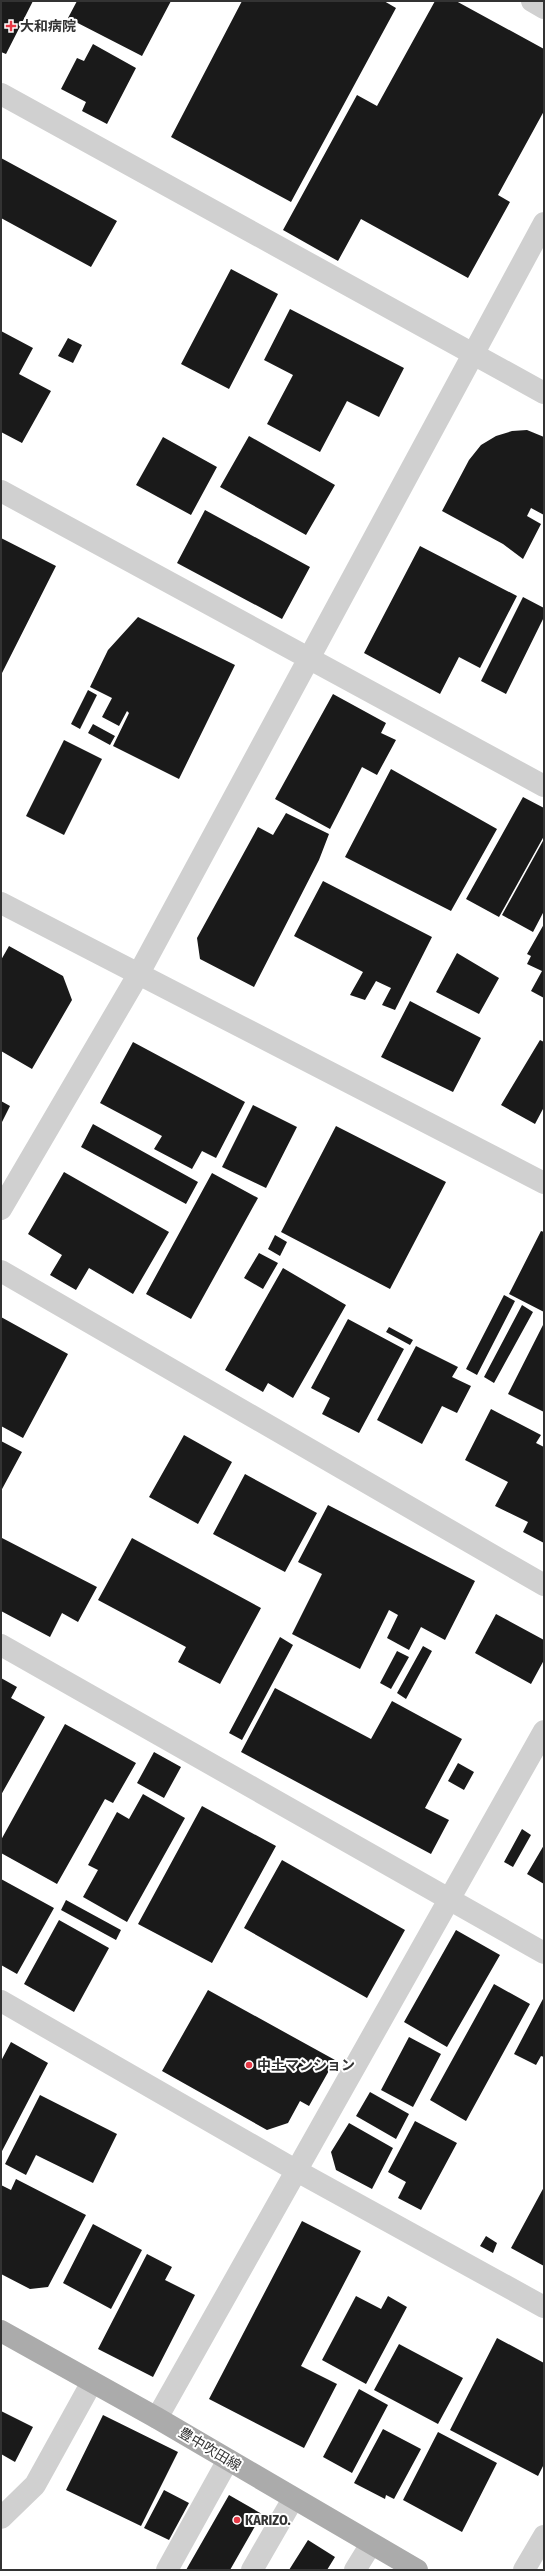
<svg xmlns="http://www.w3.org/2000/svg" width="545" height="2571" font-family="'Fira Sans Condensed','Noto Sans JP',sans-serif">
  <style>
    .building { fill: #1a1a1a }
    .lines { fill: none; stroke-linecap: round; stroke-linejoin: round }
    .minor { stroke: #d0d0d0; stroke-width: 22 }
    .major { stroke: #ababab; stroke-width: 22 }
    .poi-dot { fill: #e63946; stroke: #fff; stroke-width: 1.5 }
    .labels { text-anchor: middle; stroke-width: 4; stroke-linejoin: round; paint-order: stroke }
    .poi-label { font-size: 14px; font-weight: bold; fill: #333; stroke: #fff; text-anchor: start }
    .street-label { font-size: 14px; fill: #333; stroke: #fff }
  </style>
  <rect width="100%" height="100%" fill="#fff"/>
  <path class="building" d="M1,1H33L6,54L1,52Z
    M77,1H171L142,56L68,18Z
    M242,1H384L396,8L291,202L171,137Z
    M435,1H456L544,49V111L498,195L510,202L468,278L361,219L338,261L283,230L357,95L377,106Z
    M93,44L136,68L107,124L82,111L86,102L61,89L77,58L84,61Z
    M1,158L117,221L91,267L1,218Z
    M231,269L278,294L229,389L181,364Z
    M290,309L404,368L379,417L347,401L320,452L267,424L293,375L264,360Z
    M1,331L33,348L19,374L51,391L22,443L1,432Z
    M68,338L82,345L73,363L58,356Z
    M527,430L544,437V515L531,508L527,516L541,524L523,559L503,544L442,511L469,460L481,445L496,436L512,431Z
    M249,436L335,485L306,535L220,487Z
    M163,437L217,467L191,515L136,485Z
    M205,510L310,567L282,619L177,563Z
    M1,538L56,566L1,675Z
    M420,546L517,596L480,668L459,657L440,694L364,653Z
    M523,597L544,608V617L506,694L481,681Z
    M138,617L235,665L179,779L113,746L129,713L127,711L119,726L102,717L112,698L90,687L108,650Z
    M88,690L97,695L80,729L71,724Z
    M333,694L386,723L381,733L396,740L377,775L362,767L330,829L275,799Z
    M93,724L115,736L110,745L88,733Z
    M64,740L102,759L64,835L26,816Z
    M391,769L497,829L451,911L345,857Z
    M523,797L544,808V836L499,917L466,899Z
    M286,813L329,834L319,860L254,987L200,959L197,938L258,827L273,835Z
    M544,839V911L533,932L502,915Z
    M323,881L432,937L395,1010L382,1005L391,988L376,981L365,1000L350,995L363,972L294,936Z
    M544,924V998L531,991L542,971L527,964L531,956L527,954Z
    M9,946L63,976L72,1000L32,1069L1,1051V960Z
    M457,953L499,978L479,1014L436,992Z
    M410,1001L481,1038L453,1092L381,1057Z
    M540,1040L544,1042V1107L535,1124L501,1105Z
    M133,1042L245,1102L216,1158L202,1151L192,1169L154,1149L162,1136L100,1103Z
    M1,1101L10,1106L1,1124Z
    M253,1105L297,1127L266,1188L222,1167Z
    M93,1124L198,1182L186,1204L81,1147Z
    M336,1126L446,1182L390,1289L281,1232Z
    M64,1172L169,1232L133,1294L89,1268L76,1290L50,1275L62,1255L28,1234Z
    M212,1173L258,1198L191,1319L146,1294Z
    M541,1231L544,1232V1312L509,1294Z
    M275,1235L287,1242L280,1256L268,1249Z
    M259,1253L278,1263L263,1289L244,1278Z
    M283,1268L346,1305L293,1398L268,1383L263,1392L225,1370Z
    M504,1295L515,1301L477,1375L466,1369Z
    M522,1305L533,1312L494,1383L484,1377Z
    M1,1317L68,1354L23,1438L1,1426Z
    M348,1319L404,1349L359,1433L322,1414L330,1398L311,1388Z
    M544,1323V1412L508,1394Z
    M389,1327L413,1340L410,1345L386,1332Z
    M416,1346L458,1367L452,1377L471,1386L457,1413L442,1406L422,1444L377,1420Z
    M491,1409L541,1435L536,1443L544,1447V1543L523,1532L528,1522L495,1506L508,1482L465,1460Z
    M184,1435L232,1462L198,1524L149,1497Z
    M1,1441L22,1452L1,1491Z
    M245,1474L317,1513L285,1572L213,1534Z
    M328,1505L475,1581L445,1640L421,1627L409,1650L387,1638L398,1615L389,1610L360,1669L292,1634L322,1574L298,1562Z
    M2,1538L97,1587L78,1622L62,1613L50,1637L1,1611Z
    M132,1538L261,1608L220,1684L178,1662L186,1647L98,1600Z
    M496,1614L544,1640V1660L531,1684L475,1653Z
    M280,1637L293,1645L242,1740L229,1733Z
    M423,1646L432,1651L406,1699L397,1693Z
    M397,1651L409,1657L391,1689L380,1683Z
    M1,1678L17,1687L11,1698L45,1717L1,1795Z
    M275,1688L371,1739L392,1701L462,1739L425,1808L449,1820L431,1854L241,1752Z
    M65,1724L136,1763L113,1803L105,1799L57,1884L1,1853V1840Z
    M154,1752L181,1767L164,1798L137,1783Z
    M458,1763L474,1772L464,1790L448,1781Z
    M143,1794L185,1818L127,1922L83,1897L98,1870L88,1865L117,1812L129,1819Z
    M202,1806L276,1846L212,1963L138,1924Z
    M522,1829L531,1835L513,1867L504,1862Z
    M544,1845V1884L527,1874Z
    M282,1860L405,1930L367,1998L244,1928Z
    M1,1879L54,1908L17,1974L1,1965Z
    M66,1900L121,1930L116,1940L61,1910Z
    M59,1920L109,1948L74,2012L24,1984Z
    M456,1930L500,1955L447,2047L404,2022Z
    M494,1984L530,2004L466,2121L430,2100Z
    M208,1990L335,2060L309,2106L300,2101L288,2123L267,2130L162,2071Z
    M544,1997V2057L541,2056L536,2065L514,2054Z
    M409,2037L441,2054L413,2107L381,2090Z
    M11,2042L48,2063L1,2153V2061Z
    M370,2092L409,2114L396,2139L356,2116Z
    M40,2095L117,2134L93,2183L36,2155L26,2175L5,2164Z
    M415,2121L457,2143L421,2210L398,2198L406,2182L388,2172Z
    M349,2123L393,2148L372,2189L336,2170L331,2152Z
    M16,2179L86,2215L48,2287L30,2289L1,2274V2185L11,2190Z
    M544,2187V2266L511,2248Z
    M302,2221L361,2251L301,2366L337,2384L304,2448L209,2399Z
    M93,2224L142,2250L111,2309L63,2283Z
    M486,2236L497,2243L493,2253L480,2246Z
    M147,2254L172,2267L165,2280L195,2295L153,2377L98,2349Z
    M356,2296L381,2309L388,2296L407,2307L366,2384L322,2360Z
    M497,2338L544,2363V2464L538,2476L450,2430Z
    M399,2344L463,2378L438,2424L374,2390Z
    M359,2389L388,2405L352,2473L323,2457Z
    M1,2411L33,2427L15,2462L1,2454Z
    M103,2415L178,2452L141,2526L66,2490Z
    M383,2429L421,2449L394,2499L386,2495L385,2499L354,2483Z
    M438,2432L497,2463L462,2532L403,2500Z
    M164,2490L189,2503L169,2540L144,2528Z
    M229,2495L262,2514L230,2570H186Z
    M308,2540L335,2557L327,2570H289Z"/>
  <g class="lines">
    <path class="minor" d="M532,1L544,8
      M1,94L544,393
      M1,491L544,786
      M1,903L544,1183
      M1,1209L138,975L544,223
      M1,1271L544,1585
      M1,1645L544,1953
      M1,2001L297,2171L544,2307
      M157,2418L544,1731
      M1,2518L35,2485L92,2382
      M167,2570L228,2460
      M252,2570L293,2499
      M355,2570L371,2544
      M524,2570L544,2536"/>
    <path class="major" d="M1,2331L157,2418L417,2570"/>
  </g>
  <g class="poi-dot">
    <path d="M9 20h4v4h4v4h-4v4h-4v-4h-4v-4h4z"/>
    <circle cx="249" cy="2065" r="4"/>
    <circle cx="237" cy="2520" r="4"/>
  </g>
  <g class="labels">
    <g class="poi-label">
      <text x="20" y="31">大和病院</text>
      <text x="257" y="2070">中土マンション</text>
      <text x="245" y="2525">KARIZO.</text>
    </g>
    <g class="street-label">
      <text transform="translate(210 2449) rotate(31)" y="5">豊中吹田線</text>
    </g>
  </g>
  <rect width="545" height="2571" fill="none" stroke="#333333" stroke-width="4"/>
</svg>
